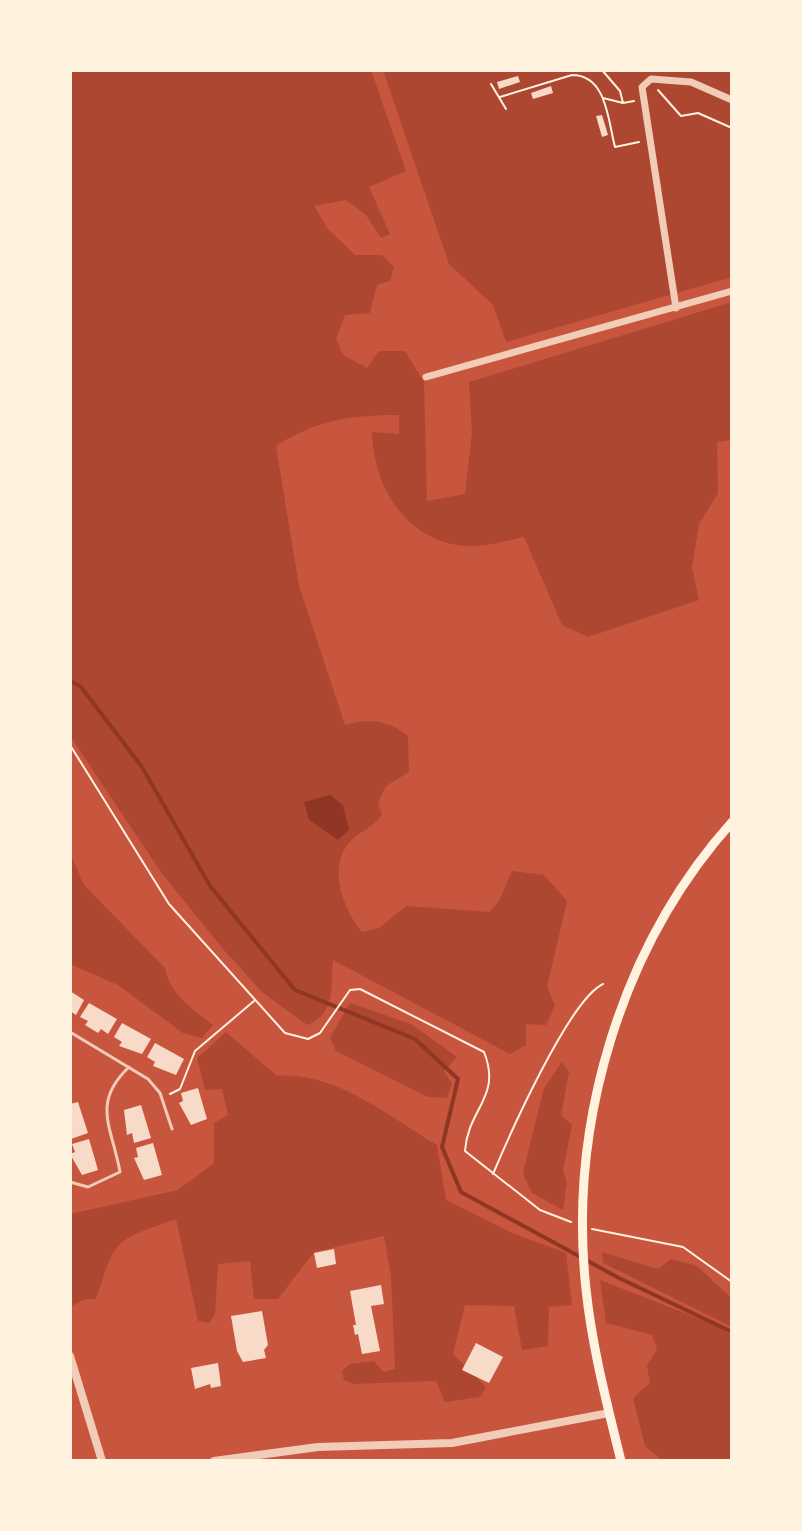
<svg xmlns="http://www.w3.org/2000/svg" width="802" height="1531" font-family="'Roboto Condensed',sans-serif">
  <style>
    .green { fill: #ae4732 }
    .water { fill: #8f3625 }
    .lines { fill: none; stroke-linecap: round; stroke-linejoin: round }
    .stream { stroke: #8f3625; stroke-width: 4 }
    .building { fill: #f7dbc8 }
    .path { stroke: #fff3e0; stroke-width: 2 }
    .service { stroke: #f1ccb7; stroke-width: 3 }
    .minor { stroke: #f1ccb7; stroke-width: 7 }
    .tertiary { stroke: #f1ccb7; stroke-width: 8 }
    .secondary { stroke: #fff3e0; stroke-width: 9 }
  </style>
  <rect width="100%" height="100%" fill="#c8553d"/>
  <path class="green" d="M70,70H371L406,171L369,187L390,234L381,238L366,215L346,200L314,206L328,229L355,255H382L394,267L390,281L377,285L370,313L345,315L336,339L343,355L367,368L379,351H405L424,382L427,501L465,494L472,433L469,382L732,302V440L717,442L718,493L699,524L692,567L699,600L588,637L562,625L524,537C506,541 485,547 467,546C407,543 373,487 372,432L399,434V415C351,415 316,420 276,446L299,586L345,725C368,718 389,720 408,736L409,772L386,786L378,803L382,814C373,829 360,830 349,843C327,869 344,910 362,932L379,928L406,906L489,912L499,901L512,871L544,875L567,901L547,987L555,1005L546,1025L526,1024V1045L510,1054L333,960C330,986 337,1014 307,1025L262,992L224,950L163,875L70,736Z
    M383,70H732V277L506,342L493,305L449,264Z
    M70,853L84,885L165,968C168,992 195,1011 213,1025L202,1038L183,1033L118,985L70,964Z
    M350,1003L411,1024L457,1057L444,1071L452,1084L447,1098L428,1097L336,1051L330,1038Z
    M226,1032L277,1076C333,1070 390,1117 437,1145L446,1200L512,1233L566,1253L572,1305L549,1307L548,1346L522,1350L514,1306L465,1305L453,1354L486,1387L480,1397L445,1402L436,1381L353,1384L344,1380L342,1371L350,1364L374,1361L383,1372L395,1369L391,1276L384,1236L314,1252L278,1299H254L250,1261L218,1264L215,1314L209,1323L198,1321L176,1219C114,1241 116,1237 96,1299H85L70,1307V1214L178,1190L214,1163V1123L228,1115L222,1089L205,1090L197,1058Z
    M562,1062L569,1072L561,1115L572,1125L563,1171L567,1182L563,1210L532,1193L523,1173L544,1088Z
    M602,1252L658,1269L671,1259L697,1266L732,1299V1327L603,1263Z
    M600,1280L718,1326L732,1336V1461H663L645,1446L633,1398L650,1383L647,1366L657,1349L652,1335L606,1323Z"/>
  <path class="water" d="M330,795L343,805L349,830L338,840L309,820L304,802Z"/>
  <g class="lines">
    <path class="stream" d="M70,680L81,687L142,767L210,886L295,990L415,1039L458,1079L442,1147L461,1192L619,1278L732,1332"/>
  </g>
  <path class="building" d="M518,76L520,82L499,89L497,82Z
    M551,86L553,93L533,99L531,93Z
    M602,115L608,135L602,137L596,116Z
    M70,991L84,1000L76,1015L70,1011Z
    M89,1003L117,1019L108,1034L101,1029L98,1033L85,1025L88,1021L80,1017Z
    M122,1023L151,1039L142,1054L119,1046L122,1042L114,1037Z
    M155,1043L184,1059L176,1075L153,1066L155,1062L147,1057Z
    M198,1088L207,1119L191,1125L179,1103L183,1101L181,1093Z
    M78,1102L88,1133L71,1139L70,1104Z
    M141,1105L151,1138L134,1143L132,1133L127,1135L124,1110Z
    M89,1139L98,1170L82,1175L70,1154L75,1152L72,1144Z
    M153,1143L162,1175L144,1180L134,1158L138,1157L136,1148Z
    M334,1249L336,1264L317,1268L314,1253Z
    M381,1285L384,1304L371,1306L380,1351L362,1354L358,1334L355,1335L353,1325H356L350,1291Z
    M262,1311L268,1345L264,1350L266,1358L243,1362L237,1351L231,1316Z
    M476,1343L503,1357L489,1383L462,1370Z
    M218,1363L221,1386L211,1388L210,1384L195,1389L191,1368Z"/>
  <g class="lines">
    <path class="path" d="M602,70L620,91L623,103L634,101
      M491,84L506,109
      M658,90L681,116L698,113L732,128
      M500,97L572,75C607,75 608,121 615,147L639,142
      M603,98L623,103
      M70,745L169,904L285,1033L308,1039L320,1033L350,990L360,989L484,1052C502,1097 468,1108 465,1151L540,1210L571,1222
      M170,1094L180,1089L195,1051L254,1001
      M493,1174C509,1136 569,1000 603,984
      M592,1229L683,1247L732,1282"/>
    <path class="service" d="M70,1032L148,1079L160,1093L172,1129
      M70,1182L88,1187L120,1172C112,1127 91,1103 129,1067"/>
    <path class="minor" d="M676,308L642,87L651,79L691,82L732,100
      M426,377L732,291"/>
    <path class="tertiary" d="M70,1356L102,1461
      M214,1461L318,1447L452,1443L609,1413"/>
    <path class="secondary" d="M621,1461C607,1404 592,1347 586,1289C568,1124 621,946 732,822"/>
  </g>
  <rect width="802" height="1531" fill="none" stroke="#fff3e0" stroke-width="144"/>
</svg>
